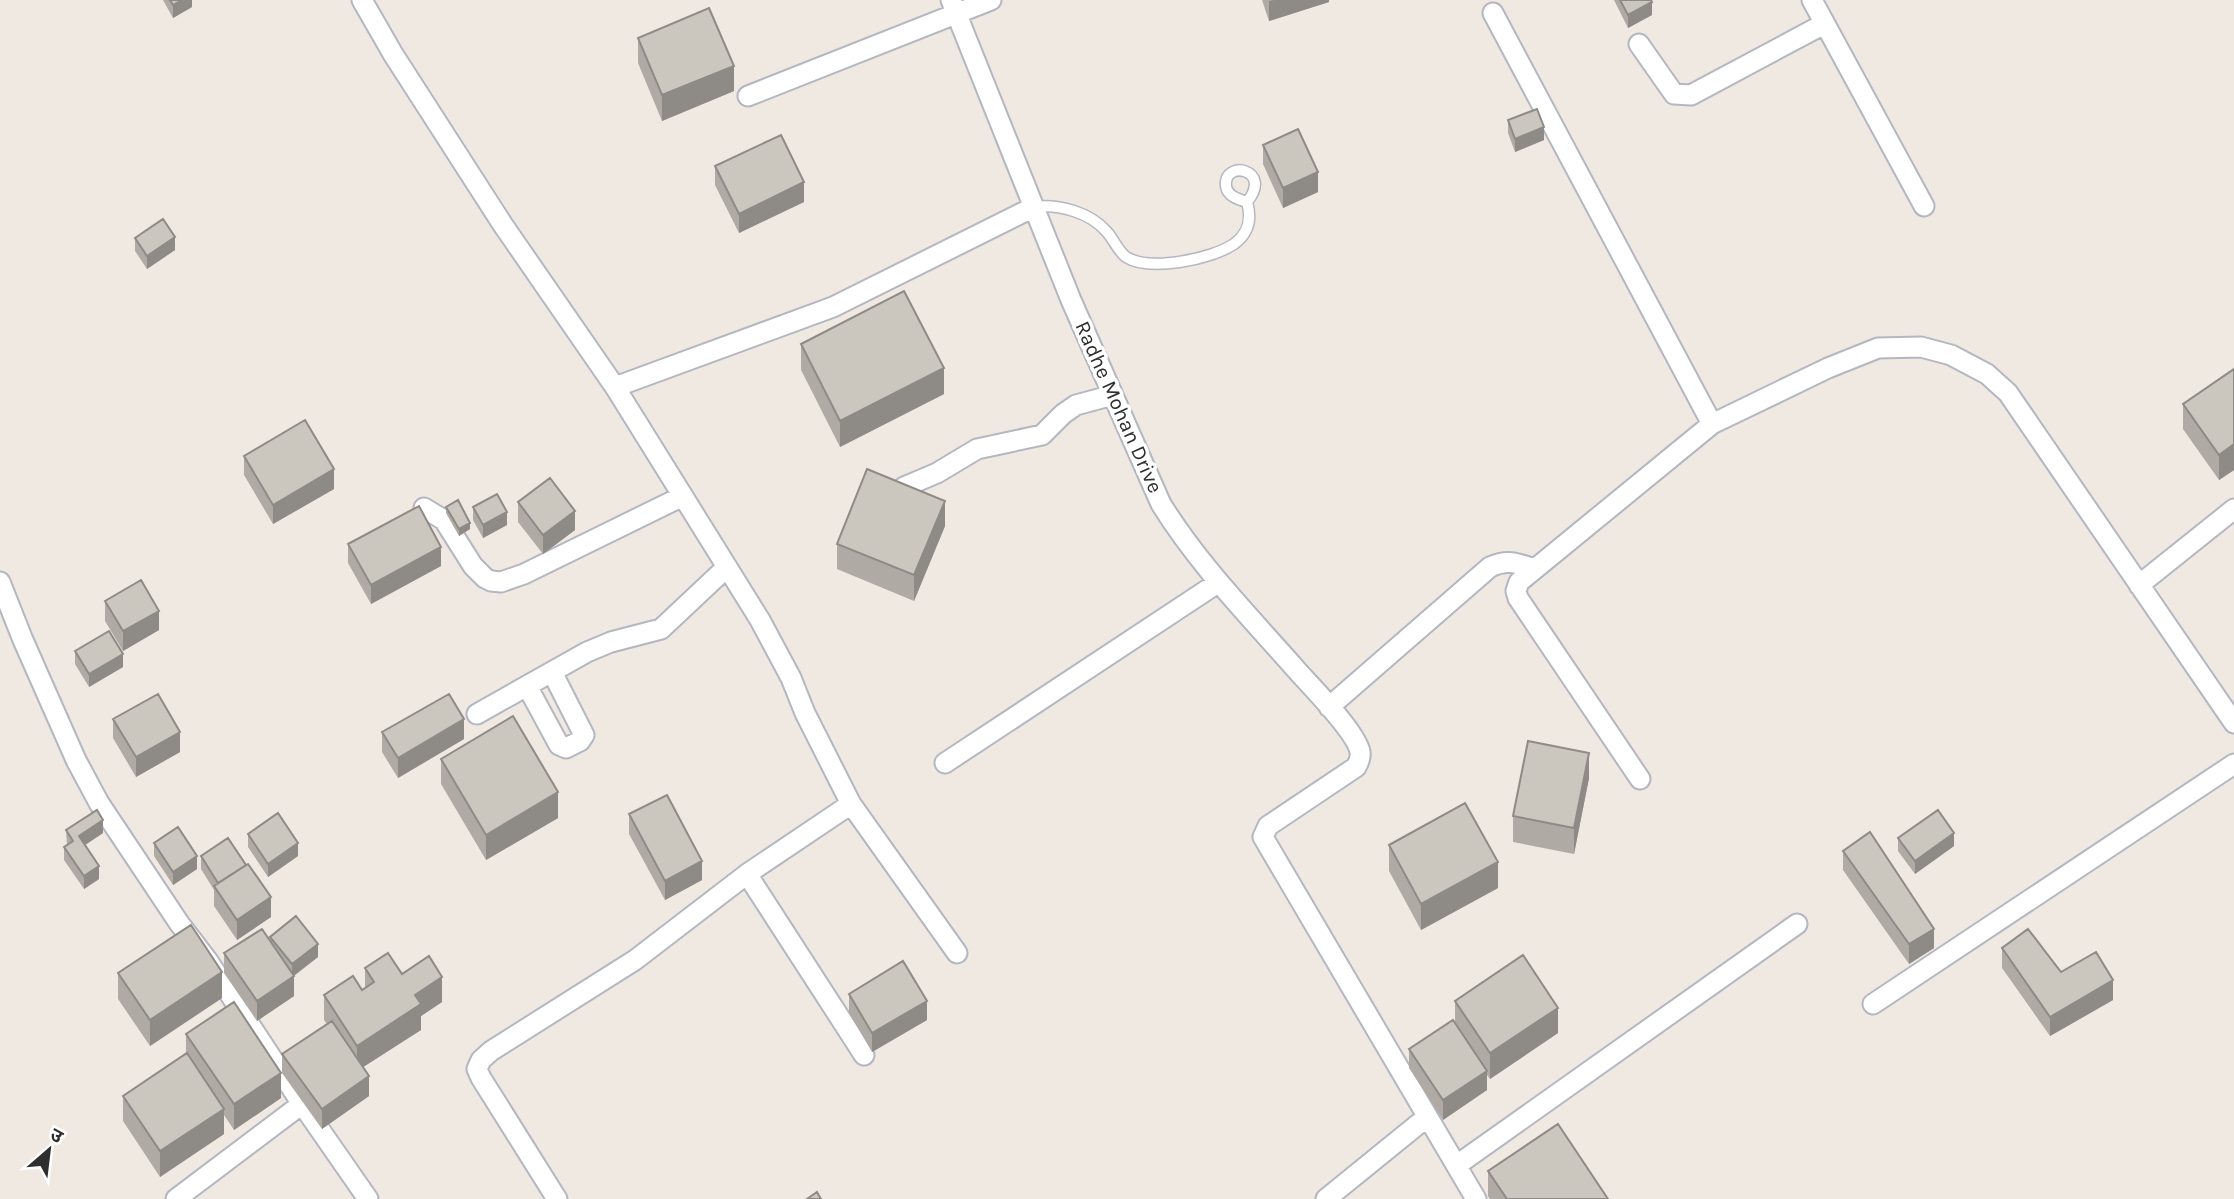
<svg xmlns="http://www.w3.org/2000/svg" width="2234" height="1199" font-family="Karla,'Noto Sans Devanagari',sans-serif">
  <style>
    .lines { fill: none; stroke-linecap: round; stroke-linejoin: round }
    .lane-casing { stroke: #b4b7c1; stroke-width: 13 }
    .street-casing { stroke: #b4b7c1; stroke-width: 23 }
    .lane { stroke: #fff; stroke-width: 10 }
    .street { stroke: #fff; stroke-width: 19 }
    .wall { fill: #afaba4 }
    .shaded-wall { fill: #8e8b86 }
    .building { fill: #cbc7bf; stroke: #8e8b86; stroke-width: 2 }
    .labels { text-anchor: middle; stroke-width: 7; stroke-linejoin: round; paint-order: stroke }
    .street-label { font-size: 21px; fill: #2e2e2e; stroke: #fff }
  </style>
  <rect width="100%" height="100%" fill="#efe9e1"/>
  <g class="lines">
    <g class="lane-casing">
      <path id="lane" d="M1034,207C1059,204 1090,212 1107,232C1114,240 1118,251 1126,257C1150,272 1212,259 1234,244C1249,233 1252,219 1247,202C1274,169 1223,159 1226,186C1227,196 1238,199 1247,202"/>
    </g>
    <g class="street-casing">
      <path id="street" d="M362,0L393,54L503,225L615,387L760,620L791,678L805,713L851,804L747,874L635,960L491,1051L481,1060L477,1069L481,1078L557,1199
        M951,0L1071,300L1161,504C1200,567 1253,620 1301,675C1315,690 1357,734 1360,752C1361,758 1359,762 1356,767L1268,826L1263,837L1476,1199
        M1812,0L1924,206
        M1493,13L1712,424
        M1639,44L1674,94L1691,95L1824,24
        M748,96L991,0
        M615,387L833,307L1034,207
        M904,487L937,473L977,449L1042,435L1063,414L1076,405L1113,395
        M424,508L444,520L473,566L485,578L491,581L501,582L524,574L683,496
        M0,582L23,640L76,760L99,803L179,923L208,961L302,1104L368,1199
        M2139,585L2234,509
        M527,686L559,745L566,748L580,741L584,735L552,672
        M1329,707L1490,567C1508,559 1517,563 1534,569
        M477,714L587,652L611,642L661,629L727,567
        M945,763L1219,582
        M1640,779L1518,598L1516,591L1519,582L1712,424L1828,368L1878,348L1921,347L1951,355L1987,374L2008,393L2234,723
        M851,804L957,953
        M747,874L864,1055
        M1873,1004L2234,764
        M1457,1165L1797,924
        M176,1199L302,1104
        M1326,1199L1427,1117"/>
    </g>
    <use href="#lane" class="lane"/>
    <use href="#street" class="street"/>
  </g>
  <path class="wall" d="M163,0H192V7L173,18Z
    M1262,0H1329V2L1269,21Z
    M1614,0H1651L1652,15L1628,28Z
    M638,38L734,91L662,121L638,63Z
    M1508,120L1544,140L1515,152L1508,133Z
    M1263,145L1318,192L1283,208L1263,164Z
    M715,166L804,202L739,233L715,185Z
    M135,238L175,250L147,269L135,251Z
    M801,344L944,394L840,447L801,370Z
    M2234,369V470L2219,480L2183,429V404Z
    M244,456L334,489L273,524L244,475Z
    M518,502L575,530L543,554L518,522Z
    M446,507L470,529L459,536L446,513Z
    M473,507L507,525L483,538L473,520Z
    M945,526L914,601L837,569V544Z
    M348,544L441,566L371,604L348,563Z
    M105,601L159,630L123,651L105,621Z
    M75,651L123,667L89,687L75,664Z
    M113,719L180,752L136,777L113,738Z
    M382,732L464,739L398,778L382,752Z
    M441,759L558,818L486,860L441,784Z
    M1589,778L1574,854L1513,842V816Z
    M629,814L702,880L665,900L629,834Z
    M66,830L103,833L85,845L99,879L84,889L64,860V847L67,845Z
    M248,834L298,856L268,877L248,847Z
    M1898,838L1954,846L1915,874L1898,851Z
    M154,843L197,869L173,885L154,856Z
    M1389,845L1498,888L1421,930L1389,871Z
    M1843,851L1934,948L1909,964L1843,870Z
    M201,856L271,917L237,940L214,906V890L201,869Z
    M270,937L318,957L294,976V996L257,1021L224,973V953L270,941Z
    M2002,948L2061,972L2113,1000L2050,1036L2002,968Z
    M365,968L402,974L442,1002L421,1016V1030L363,1067L369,1096L322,1129L282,1073V1054L327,1024L324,1020V995L362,990L365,988Z
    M118,973L222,998L150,1046L118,999Z
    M849,994L927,1020L872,1052L849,1013Z
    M1455,1001L1558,1033L1490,1079L1487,1075V1090L1443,1120L1409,1068V1049L1455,1022Z
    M186,1034L281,1098L234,1130L224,1115V1134L160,1177L123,1121V1096L186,1053Z
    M1488,1171L1608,1199H1490L1488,1196Z"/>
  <path class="shaded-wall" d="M182,0H192V7L173,18V5Z
    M1274,0H1329V2L1269,21V1Z
    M1652,2V15L1628,28V15Z
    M734,66V91L662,121V95Z
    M1544,127V140L1515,152V139Z
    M1318,172V192L1283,208V188Z
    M804,182V202L739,233V214Z
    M175,237V250L147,269V256Z
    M944,368V394L840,447V421Z
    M2234,444V470L2219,480V455Z
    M334,469V489L273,524V505Z
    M945,501V526L914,601V575Z
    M575,511V530L543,554V535Z
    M507,512V525L483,538V525Z
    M470,523V529L459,536V529Z
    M441,547V566L371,604V585Z
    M159,611V630L123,651V631Z
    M123,654V667L89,687V674Z
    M464,719V739L398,778V758Z
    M180,732V752L136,777V757Z
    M1589,753V778L1574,854V828Z
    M558,792V818L486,860V835Z
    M103,820V833L79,849V836Z
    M1954,833V846L1915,874V861Z
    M298,843V856L268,877V864Z
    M197,856V869L173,885V872Z
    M702,861V880L665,900V881Z
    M1498,862V888L1421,930V904Z
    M99,866V879L84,889V876Z
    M271,897V917L237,940V920Z
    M1934,929V948L1909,964V944Z
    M318,944V957L292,977L294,976V996L257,1021V1001L292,977V964Z
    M222,972V998L150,1046V1020Z
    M442,977V1002L421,1016V1030L357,1071V1046L415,995Z
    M2113,980V1000L2050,1036V1017Z
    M927,1001V1020L872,1052V1033Z
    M1558,1008V1033L1490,1079V1053Z
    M1487,1071V1090L1443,1120V1100Z
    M281,1073V1098L234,1130V1104Z
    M369,1076V1096L322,1129V1109Z
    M224,1109V1134L160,1177V1151Z"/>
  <path class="building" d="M170,0H182L173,5Z
    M1620,0H1651L1652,2L1628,15Z
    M709,8L734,66L662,95L638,38Z
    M1537,109L1544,127L1515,139L1508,120Z
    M1298,129L1318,172L1283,188L1263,145Z
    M781,135L804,182L739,214L715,166Z
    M163,219L175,237L147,256L135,238Z
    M904,291L944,368L840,421L801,344Z
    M2234,369V444L2219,455L2183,404Z
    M305,420L334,469L273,505L244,456Z
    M867,469L945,501L914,575L837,544Z
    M550,478L575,511L543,535L518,502Z
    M497,494L507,512L483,525L473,507Z
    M458,500L470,523L459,529L446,507Z
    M419,506L441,547L371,585L348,544Z
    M141,580L159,611L123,631L105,601Z
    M109,631L123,654L89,674L75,651Z
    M158,694L180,732L136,757L113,719Z
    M449,694L464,719L398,758L382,732Z
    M513,716L558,792L486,835L441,759Z
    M1528,741L1589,753L1574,828L1513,816Z
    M667,795L702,861L665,881L629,814Z
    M1465,803L1498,862L1421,904L1389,845Z
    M97,810L103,820L79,836L99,866L84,876L64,847L73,841L66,830Z
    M1938,810L1954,833L1915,861L1898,838Z
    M278,813L298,843L268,864L248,834Z
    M178,827L197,856L173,872L154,843Z
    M1870,832L1934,929L1909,944L1843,851Z
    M228,838L246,865L218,883L201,856Z
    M248,864L271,897L237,920L214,886Z
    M296,916L318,944L292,964L270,937Z
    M191,925L222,972L150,1020L118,973Z
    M262,929L294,976L257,1001L224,953Z
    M2028,929L2061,972L2096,952L2113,980L2050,1017L2002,948Z
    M388,953L402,974L429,956L442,977L415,995L421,1004L357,1046L324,995L353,976L362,990L374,982L365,968Z
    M1523,955L1558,1008L1490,1053L1455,1001Z
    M903,961L927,1001L872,1033L849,994Z
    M234,1002L281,1073L234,1104L186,1034Z
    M1453,1020L1487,1071L1443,1100L1409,1049Z
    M332,1021L369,1076L322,1109L282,1054Z
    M187,1053L224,1109L160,1151L123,1096Z
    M1558,1124L1608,1199H1507L1488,1171Z
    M817,1192L821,1199H807Z"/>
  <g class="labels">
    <g class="street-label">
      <text transform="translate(1119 407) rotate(66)" y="7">Radhe Mohan Drive</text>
    </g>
  </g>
  <g transform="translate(49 1150) rotate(28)" stroke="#ffffff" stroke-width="5" paint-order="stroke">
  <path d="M0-5L12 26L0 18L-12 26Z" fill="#2e2e2e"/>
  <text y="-10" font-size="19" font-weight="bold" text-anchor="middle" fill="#2e2e2e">उ</text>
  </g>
</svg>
